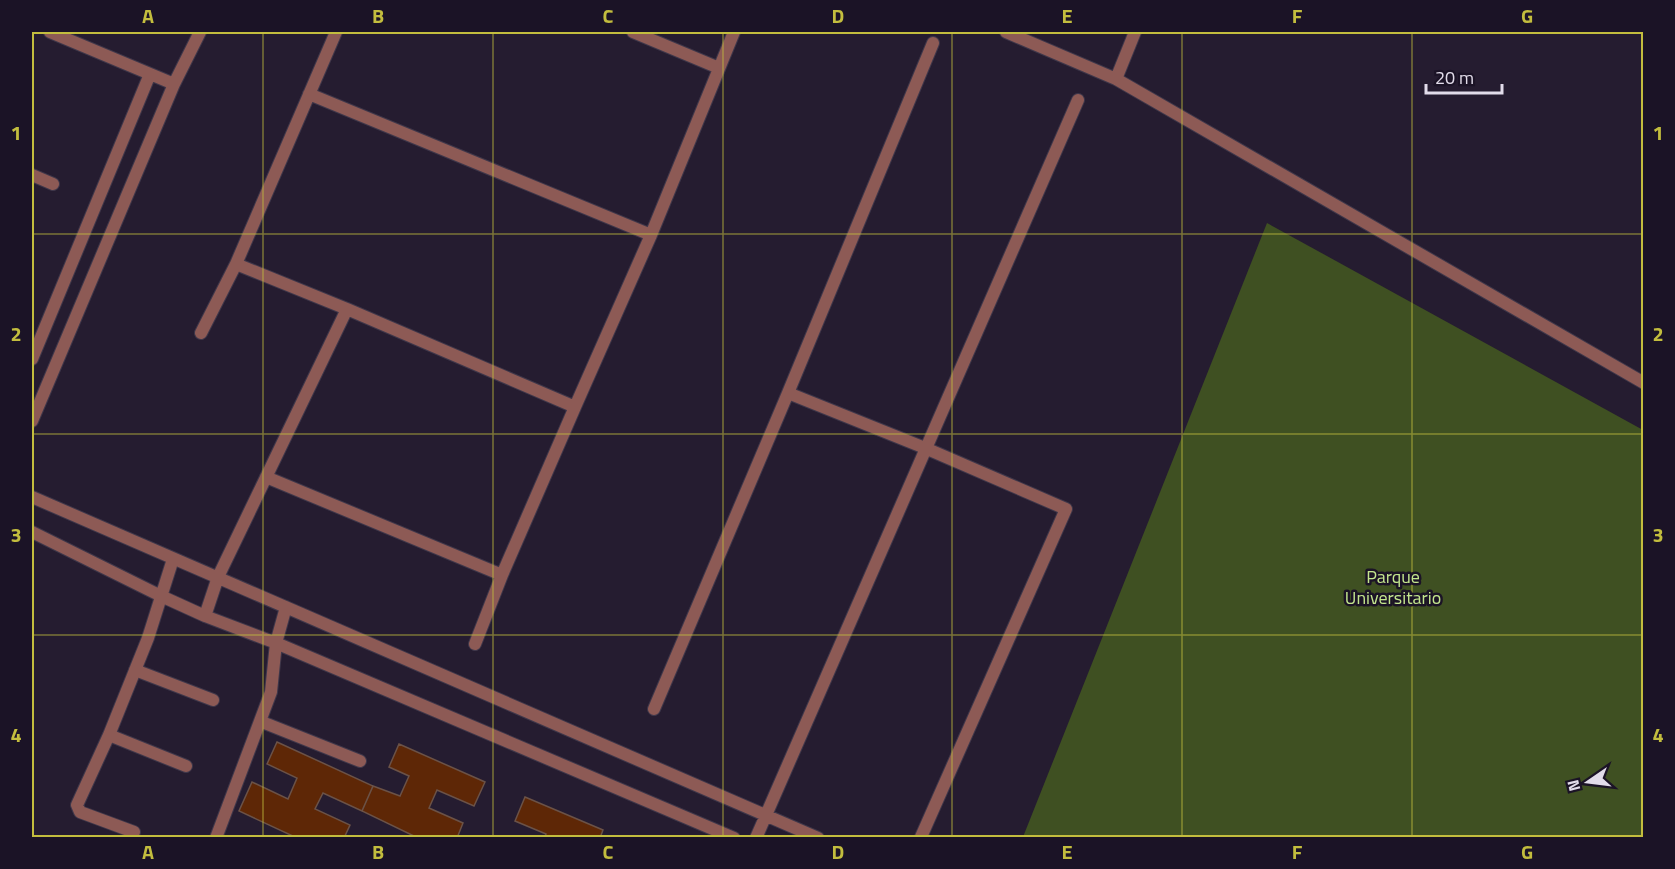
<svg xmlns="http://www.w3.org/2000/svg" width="1675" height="869" font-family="'Titillium Web',sans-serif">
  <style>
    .green { fill: #3f5022 }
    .building { fill: #5e2706; stroke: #6b5247; stroke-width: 1.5 }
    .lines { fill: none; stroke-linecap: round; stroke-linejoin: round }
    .minor-casing { stroke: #3f374a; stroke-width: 14 }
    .minor { stroke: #8d5a55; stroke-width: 12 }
    .grid { fill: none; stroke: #c3bd3e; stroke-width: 1.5; stroke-opacity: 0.55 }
    .labels { text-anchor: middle; stroke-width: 5; stroke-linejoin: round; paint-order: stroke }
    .park-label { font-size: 18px; fill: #c4e78e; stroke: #1b1326 }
    .neatline { fill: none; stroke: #c3bd3e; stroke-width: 2 }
    .grid-label { font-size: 20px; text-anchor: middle; font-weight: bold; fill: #c3bd3e }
  </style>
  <rect width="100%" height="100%" fill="#251c30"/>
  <path class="green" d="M1267,223L1643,430V837H1023Z"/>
  <path class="building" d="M277,742L373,786L362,811L323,793L315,809L350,825L344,838H297L239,811L252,782L288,799L297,778L267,764Z
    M399,744L485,782L474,806L437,790L429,808L463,823L457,838H418L362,811L373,786L400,796L409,776L389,767Z
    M525,797L603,830L600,838H545L546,834L515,821Z"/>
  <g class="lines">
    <g class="minor-casing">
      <path id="minor" d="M336,32L236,264L347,309
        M633,32L719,68
        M1006,32L1116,79L1644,383
        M1116,79L1135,32
        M174,84L200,32
        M309,94L651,235
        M32,175L53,184
        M201,333L236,264
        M32,359L150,74
        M788,393L933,43
        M575,407L651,235L734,32
        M32,421L174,84L50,32
        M266,477L502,575
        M32,497L818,838
        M32,532L161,596L205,616L276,643L734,838
        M205,616L218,577L347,309L575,407L502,575L475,644
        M135,670L213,700
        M654,709L788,393L925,448L1066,509L921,837
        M262,722L360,761
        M109,735L186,766
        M134,832L80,812L77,805L109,735L148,638L173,559
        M216,838L271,692L276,643L286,607
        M756,838L1078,100"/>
    </g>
    <use href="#minor" class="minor"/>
  </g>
  <path class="grid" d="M263,32V838M493,32V838M723,32V838M952,32V838M1182,32V838M1412,32V838M32,234H1644M32,434H1644M32,635H1644"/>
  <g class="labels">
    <g class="park-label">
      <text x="1393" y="583">Parque<tspan x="1393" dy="21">Universitario</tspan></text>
    </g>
  </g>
  <rect width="1675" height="869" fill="none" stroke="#1b1326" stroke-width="66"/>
  <g transform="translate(1588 782) rotate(256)" stroke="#1b1326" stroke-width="4.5" paint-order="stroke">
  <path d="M0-4.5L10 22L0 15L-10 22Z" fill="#e2dcea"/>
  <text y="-9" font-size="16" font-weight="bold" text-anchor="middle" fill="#e2dcea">N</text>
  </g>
  <path d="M1426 84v9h76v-9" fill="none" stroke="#e2dcea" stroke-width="3"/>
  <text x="1435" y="84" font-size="18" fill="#e2dcea" stroke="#1b1326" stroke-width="4.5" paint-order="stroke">20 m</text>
  <rect x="33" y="33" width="1609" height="803" class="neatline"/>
  <g class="grid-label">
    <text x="148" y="23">A</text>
    <text x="378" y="23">B</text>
    <text x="608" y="23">C</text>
    <text x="838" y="23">D</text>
    <text x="1067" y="23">E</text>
    <text x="1297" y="23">F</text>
    <text x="1527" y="23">G</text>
    <text x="16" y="140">1</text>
    <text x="1658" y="140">1</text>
    <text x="16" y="341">2</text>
    <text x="1658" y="341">2</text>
    <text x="16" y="542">3</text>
    <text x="1658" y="542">3</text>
    <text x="16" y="742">4</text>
    <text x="1658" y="742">4</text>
    <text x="148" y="859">A</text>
    <text x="378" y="859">B</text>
    <text x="608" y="859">C</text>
    <text x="838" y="859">D</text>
    <text x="1067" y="859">E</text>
    <text x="1297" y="859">F</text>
    <text x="1527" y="859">G</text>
  </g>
</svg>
